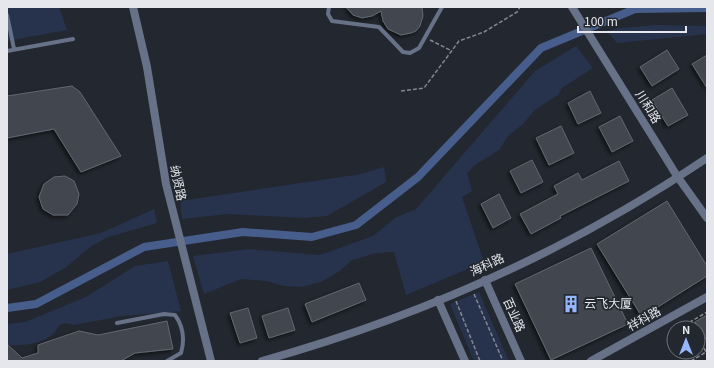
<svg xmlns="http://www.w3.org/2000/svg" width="714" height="368" font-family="Georgia,'Noto Sans SC',serif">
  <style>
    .green { fill: #27334d }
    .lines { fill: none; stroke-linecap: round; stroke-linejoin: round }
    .canal { stroke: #475d8c; stroke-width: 8 }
    .building { fill: #42464f; stroke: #636770; filter: url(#shadow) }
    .path { stroke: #85888f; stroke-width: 1.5; stroke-dasharray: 4 2; stroke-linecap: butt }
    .lane { stroke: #677187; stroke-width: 4 }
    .street { stroke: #677187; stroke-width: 8 }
    .labels { text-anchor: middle; stroke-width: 3.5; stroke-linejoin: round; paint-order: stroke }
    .street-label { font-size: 12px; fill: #e5e7ec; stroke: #23272f }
    .poi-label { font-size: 12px; fill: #e5e7ec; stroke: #23272f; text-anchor: start }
  </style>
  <defs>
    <filter id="shadow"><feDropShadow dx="-2" dy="2" stdDeviation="2" flood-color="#0009"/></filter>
  </defs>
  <rect width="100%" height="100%" fill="#23272f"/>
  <path class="green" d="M7,7H59L67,30L7,41Z
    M655,25L707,26V34L617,43L607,31L620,28Z
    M576,46L593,68L562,88L558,95L536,109L522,125L508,136L499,150L475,165L467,173L472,191L462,197L484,262L406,295L394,252L376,253L352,260L338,272L321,282L302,287L284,286L266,281L241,279L204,294L193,256L249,249L320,255L373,236L395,218L416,209L535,71Z
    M384,167L386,182L327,216L304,218L228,214L182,219L180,201L361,174Z
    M154,209L157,223L108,237L90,247L65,268L40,282L7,290V254L101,233Z
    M168,261L181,311L122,316L74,325L66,323L59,325C51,344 25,346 7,345V324L25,322L86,297L135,266Z
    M479,292L509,361H474L450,304Z"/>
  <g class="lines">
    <path class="canal" d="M7,308L36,304L144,247L243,232L312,237L356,225L418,177L541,48L635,9L707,8"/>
  </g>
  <path class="building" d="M346,7H422L423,16L420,26L416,31L411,33L401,35L388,29L383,21L381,11L372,16L362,18L353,15Z
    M667,50L679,69L652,86L640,67Z
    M707,55V88L692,64Z
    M72,86L80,92L121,156L81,172L54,129L7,138V96Z
    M672,88L688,115L668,126L652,100Z
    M590,91L601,113L578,124L568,103Z
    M620,116L633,141L612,152L599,127Z
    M561,126L574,153L549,165L536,138Z
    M532,160L543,182L521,193L510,171Z
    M619,161L629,181L560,216L561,218L531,234L520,214L558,194L554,186L578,173L582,180Z
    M65,176L74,181L79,194L77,204L68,215H53L43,209L39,197L44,184L54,177Z
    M499,194L511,218L493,228L481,204Z
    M667,201L707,266V276L642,317L597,244Z
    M591,248L628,324L551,360L515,284Z
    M359,283L366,300L312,322L305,304Z
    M248,308L257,338L240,343L230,313Z
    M288,308L295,330L269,338L262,316Z
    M707,315V341L695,322Z
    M167,321L173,349L135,353L121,361H7V344L22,358L38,353V345L79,331L98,335Z"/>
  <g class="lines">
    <path class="path" d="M430,40L452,51
      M401,91L424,88L459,41L484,32L517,12L520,7
      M474,294L503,361
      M456,301L480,361
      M693,328L690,322L707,312
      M691,361L706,352L698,336"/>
    <path class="lane" d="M329,7L328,14L332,21L379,27L403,52L410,53L419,48L442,7
      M7,15L14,49
      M7,51L73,39
      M117,323L164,314L175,315C183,326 185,339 181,353L167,361"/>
    <path class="street" d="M133,7L147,67L166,184L211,361
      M572,7L677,176L707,218
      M485,280L521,361
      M438,300L465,361
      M262,361C419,317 572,249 707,158
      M591,361L707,297"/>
  </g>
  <defs>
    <g id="building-bare" transform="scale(1.38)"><path d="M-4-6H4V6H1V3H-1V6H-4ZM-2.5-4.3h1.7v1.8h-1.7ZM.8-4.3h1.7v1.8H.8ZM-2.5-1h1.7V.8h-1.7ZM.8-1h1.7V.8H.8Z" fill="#95b6fd" stroke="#23272f" stroke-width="2.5" paint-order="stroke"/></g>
  </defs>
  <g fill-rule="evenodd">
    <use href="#building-bare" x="571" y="304"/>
  </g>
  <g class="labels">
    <g class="street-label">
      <text transform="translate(648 107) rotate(58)" y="4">川和路</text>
      <text transform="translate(178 183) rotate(78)" y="4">纳贤路</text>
      <text transform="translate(487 265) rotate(-25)" y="4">海科路</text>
      <text transform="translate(514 315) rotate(66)" y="4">百业路</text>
      <text transform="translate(644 319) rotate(-29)" y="4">祥科路</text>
    </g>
    <g class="poi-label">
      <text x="584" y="308">云飞大厦</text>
    </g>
  </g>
  <rect width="714" height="368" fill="none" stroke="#e5e7ec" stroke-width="16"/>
  <g transform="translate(686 340)"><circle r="19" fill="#23272f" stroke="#71747b"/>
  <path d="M0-3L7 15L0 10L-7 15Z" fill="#95b6fd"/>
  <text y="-6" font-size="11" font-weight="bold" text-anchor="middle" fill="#e5e7ec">N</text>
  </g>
  <path d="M578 26v6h108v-6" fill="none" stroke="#e5e7ec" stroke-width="2"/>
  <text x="584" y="26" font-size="12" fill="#e5e7ec" stroke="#23272f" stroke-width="3" paint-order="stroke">100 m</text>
</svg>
